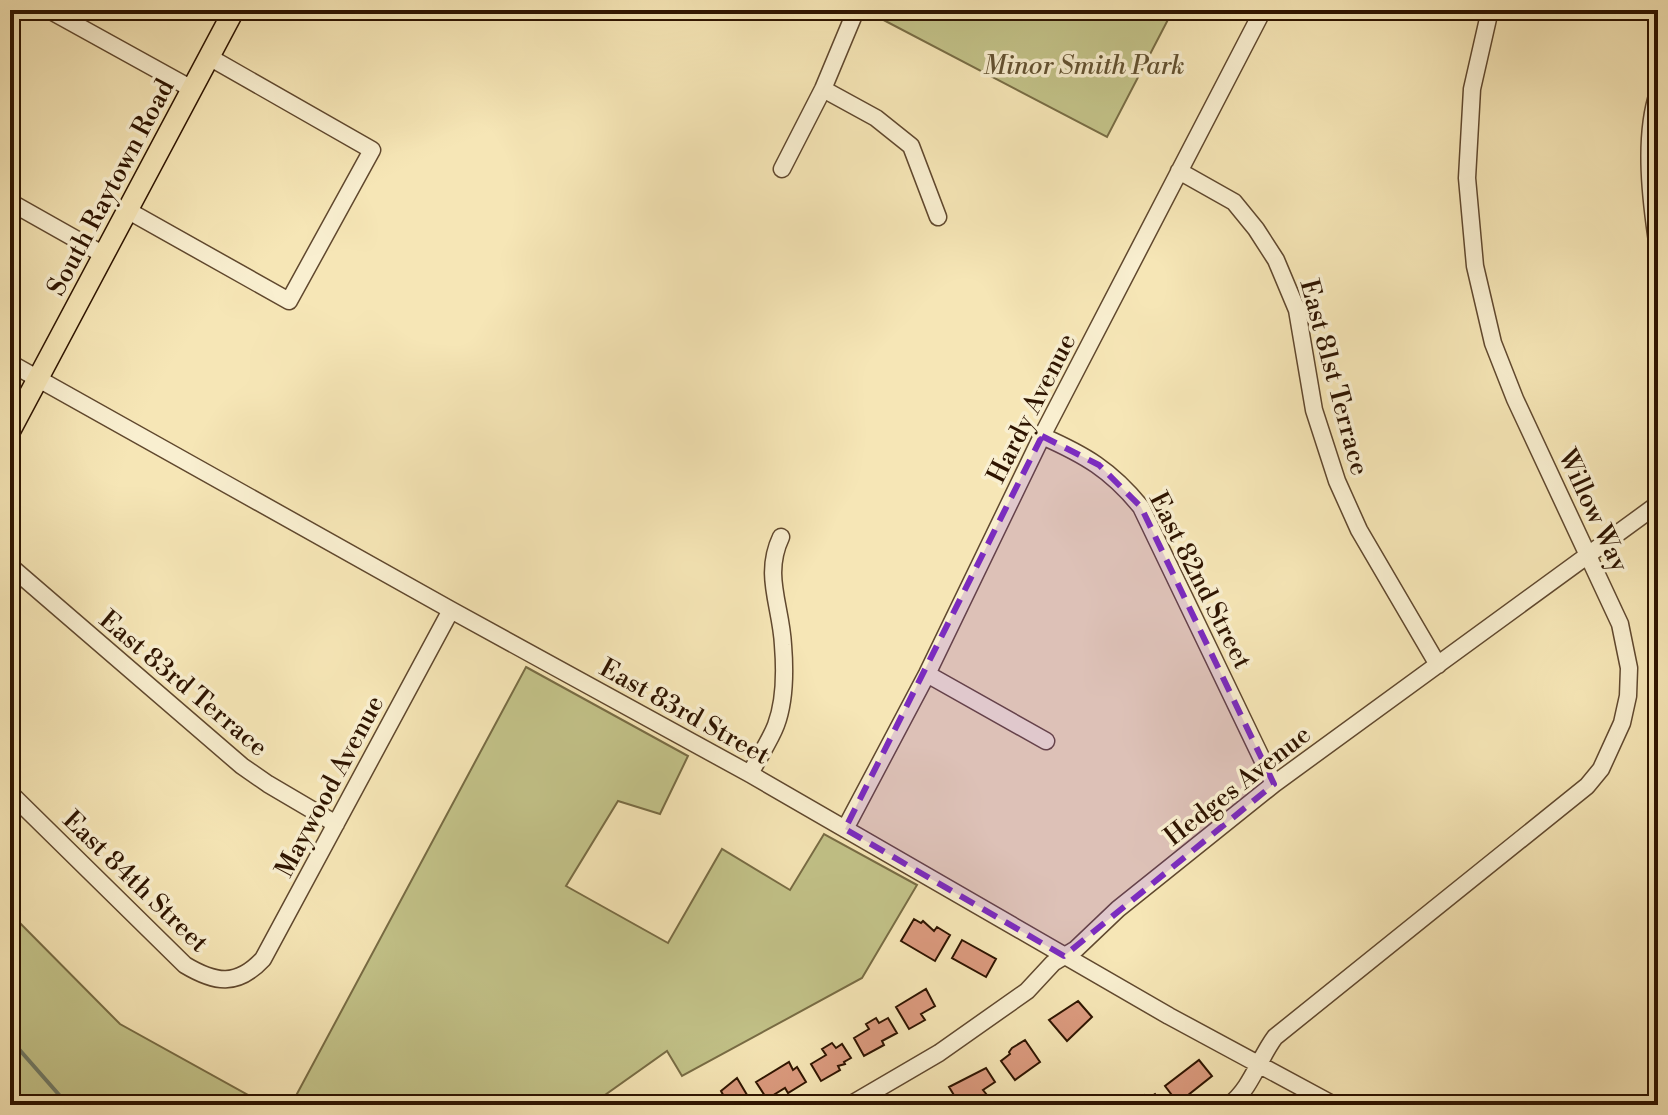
<svg xmlns="http://www.w3.org/2000/svg" width="1668" height="1115" font-family="'Libre Bodoni',serif">
  <style>
    .green { fill: #c3c389; stroke: #786c44; stroke-width: 2 }
    .lines { fill: none; stroke-linecap: round; stroke-linejoin: round }
    .stream { stroke: #717b67; stroke-width: 4 }
    .building { fill: #db9a7e; stroke: #2e1400; stroke-width: 2 }
    .minor-casing { stroke: #60482e; stroke-width: 19 }
    .major-casing { stroke: #2e1400; stroke-width: 23 }
    .minor { stroke: #f9efd0; stroke-width: 16 }
    .major { stroke: #f6e6b6; stroke-width: 20 }
    .marked { fill: #7b2cbf; fill-opacity: 0.2; stroke: #7b2cbf; stroke-width: 6; stroke-dasharray: 16 10; stroke-linejoin: round }
    .labels { text-anchor: middle; stroke-width: 7; stroke-linejoin: round; paint-order: stroke }
    .park-label { font-size: 26px; font-style: italic; fill: #625130; stroke: #f9efd0 }
    .street-label { font-size: 26px; fill: #2e1400; stroke: #f9efd0 }
  </style>
  <rect width="100%" height="100%" fill="#f6e6b6"/>
  <filter id="stains"><feTurbulence type="fractalNoise" baseFrequency=".0025" numOctaves="4"/><feColorMatrix values="0 0 0 0 .2 0 0 0 0 .09 0 0 0 0 .02 0 0 0 .5 -.17"/></filter>
  <radialGradient id="worn" r=".72"><stop offset=".6" stop-color="#630" stop-opacity="0"/><stop offset="1" stop-color="#630" stop-opacity=".3"/></radialGradient>
  <path class="green" d="M871,10H1173L1107,137L872,14Z
    M526,667L688,756L660,814L618,801L566,886L668,943L722,849L790,890L824,834L917,885L862,978L682,1076L667,1051L605,1095L597,1105H291Z
    M10,913L120,1024L266,1105H10Z"/>
  <g class="lines">
    <path class="stream" d="M10,1039L68,1105"/>
  </g>
  <path class="building" d="M914,919L921,923L923,921L934,931L937,927L950,935L935,961L901,941Z
    M962,940L996,959L986,977L952,958Z
    M926,989L935,1006L921,1014L925,1020L909,1029L896,1007Z
    M1078,1001L1092,1017L1067,1041L1049,1020Z
    M876,1018L879,1023L888,1018L897,1033L882,1041L884,1045L864,1056L854,1038L869,1029L866,1024Z
    M1025,1040L1040,1062L1015,1080L1001,1061L1010,1054L1009,1052L1012,1048Z
    M832,1043L836,1048L842,1044L851,1058L844,1062L845,1064L838,1066L840,1070L821,1081L811,1064L826,1055L822,1049Z
    M1199,1060L1212,1076L1178,1103L1165,1086Z
    M789,1062L793,1070L797,1067L806,1082L788,1093L785,1088L767,1099L756,1082Z
    M986,1068L995,1082L983,1090L987,1095L977,1102L974,1096L960,1105L949,1087Z
    M737,1078L753,1105H726L728,1104L721,1091Z
    M1155,1094L1163,1105L1131,1104L1144,1095L1147,1099Z"/>
  <g class="lines">
    <g class="minor-casing">
      <path id="minor" d="M49,10L192,89
        M823,89L876,118L911,146L938,217
        M1658,93C1643,138 1651,202 1658,248
        M782,169L823,89L856,10
        M1179,171L1234,202L1256,229L1276,260L1297,310L1314,410L1337,481L1359,530L1438,665
        M10,202L104,255
        M127,210L289,301L372,150L209,57
        M10,363L451,610L750,774L1169,1016L1334,1105
        M1042,436C1085,455 1111,470 1141,507L1274,784
        M10,566L242,766L268,784L336,824
        M927,674L1046,741
        M750,774C758,758 770,741 776,725C785,701 785,670 783,645C781,605 763,575 781,537
        M10,793L185,965C215,983 237,987 263,959L451,610
        M845,829L927,674L1042,436L1263,10
        M850,1105L939,1053L1027,991L1053,963L1076,949L1118,909L1274,784L1658,504
        M1229,1105C1251,1089 1259,1058 1275,1037L1587,786L1601,769L1622,723L1628,696L1629,668L1620,624L1515,399L1493,343L1475,266L1467,178L1472,89L1490,10"/>
    </g>
    <g class="major-casing">
      <path id="major" d="M10,431L234,10"/>
    </g>
    <use href="#minor" class="minor"/>
    <use href="#major" class="major"/>
  </g>
  <path class="marked" d="M1042,436L1099,465L1141,507L1274,784L1064,956L845,829Z"/>
  <g class="labels">
    <g class="park-label">
      <text x="1084" y="74">Minor Smith Park</text>
    </g>
    <g class="street-label">
      <text transform="translate(110 187) rotate(-62)" y="9">South Raytown Road</text>
      <text transform="translate(1335 377) rotate(75)" y="9">East 81st Terrace</text>
      <text transform="translate(1031 408) rotate(-63)" y="9">Hardy Avenue</text>
      <text transform="translate(1594 510) rotate(65)" y="9">Willow Way</text>
      <text transform="translate(1201 580) rotate(63)" y="9">East 82nd Street</text>
      <text transform="translate(184 683) rotate(40)" y="9">East 83rd Terrace</text>
      <text transform="translate(685 711) rotate(29)" y="9">East 83rd Street</text>
      <text transform="translate(1237 785) rotate(-38)" y="9">Hedges Avenue</text>
      <text transform="translate(329 786) rotate(-62)" y="9">Maywood Avenue</text>
      <text transform="translate(136 881) rotate(44)" y="9">East 84th Street</text>
    </g>
  </g>
  <rect width="1668" height="1115" fill="none" stroke="#f6e6b6" stroke-width="40"/>
  <rect x="12" y="12" width="1644" height="1091" fill="none" stroke="#2e1400" stroke-width="4"/>
  <rect x="20" y="20" width="1628" height="1075" fill="none" stroke="#2e1400" stroke-width="2"/>
  <rect width="100%" height="100%" filter="url(#stains)"/>
  <rect width="100%" height="100%" fill="url(#worn)"/>
</svg>
